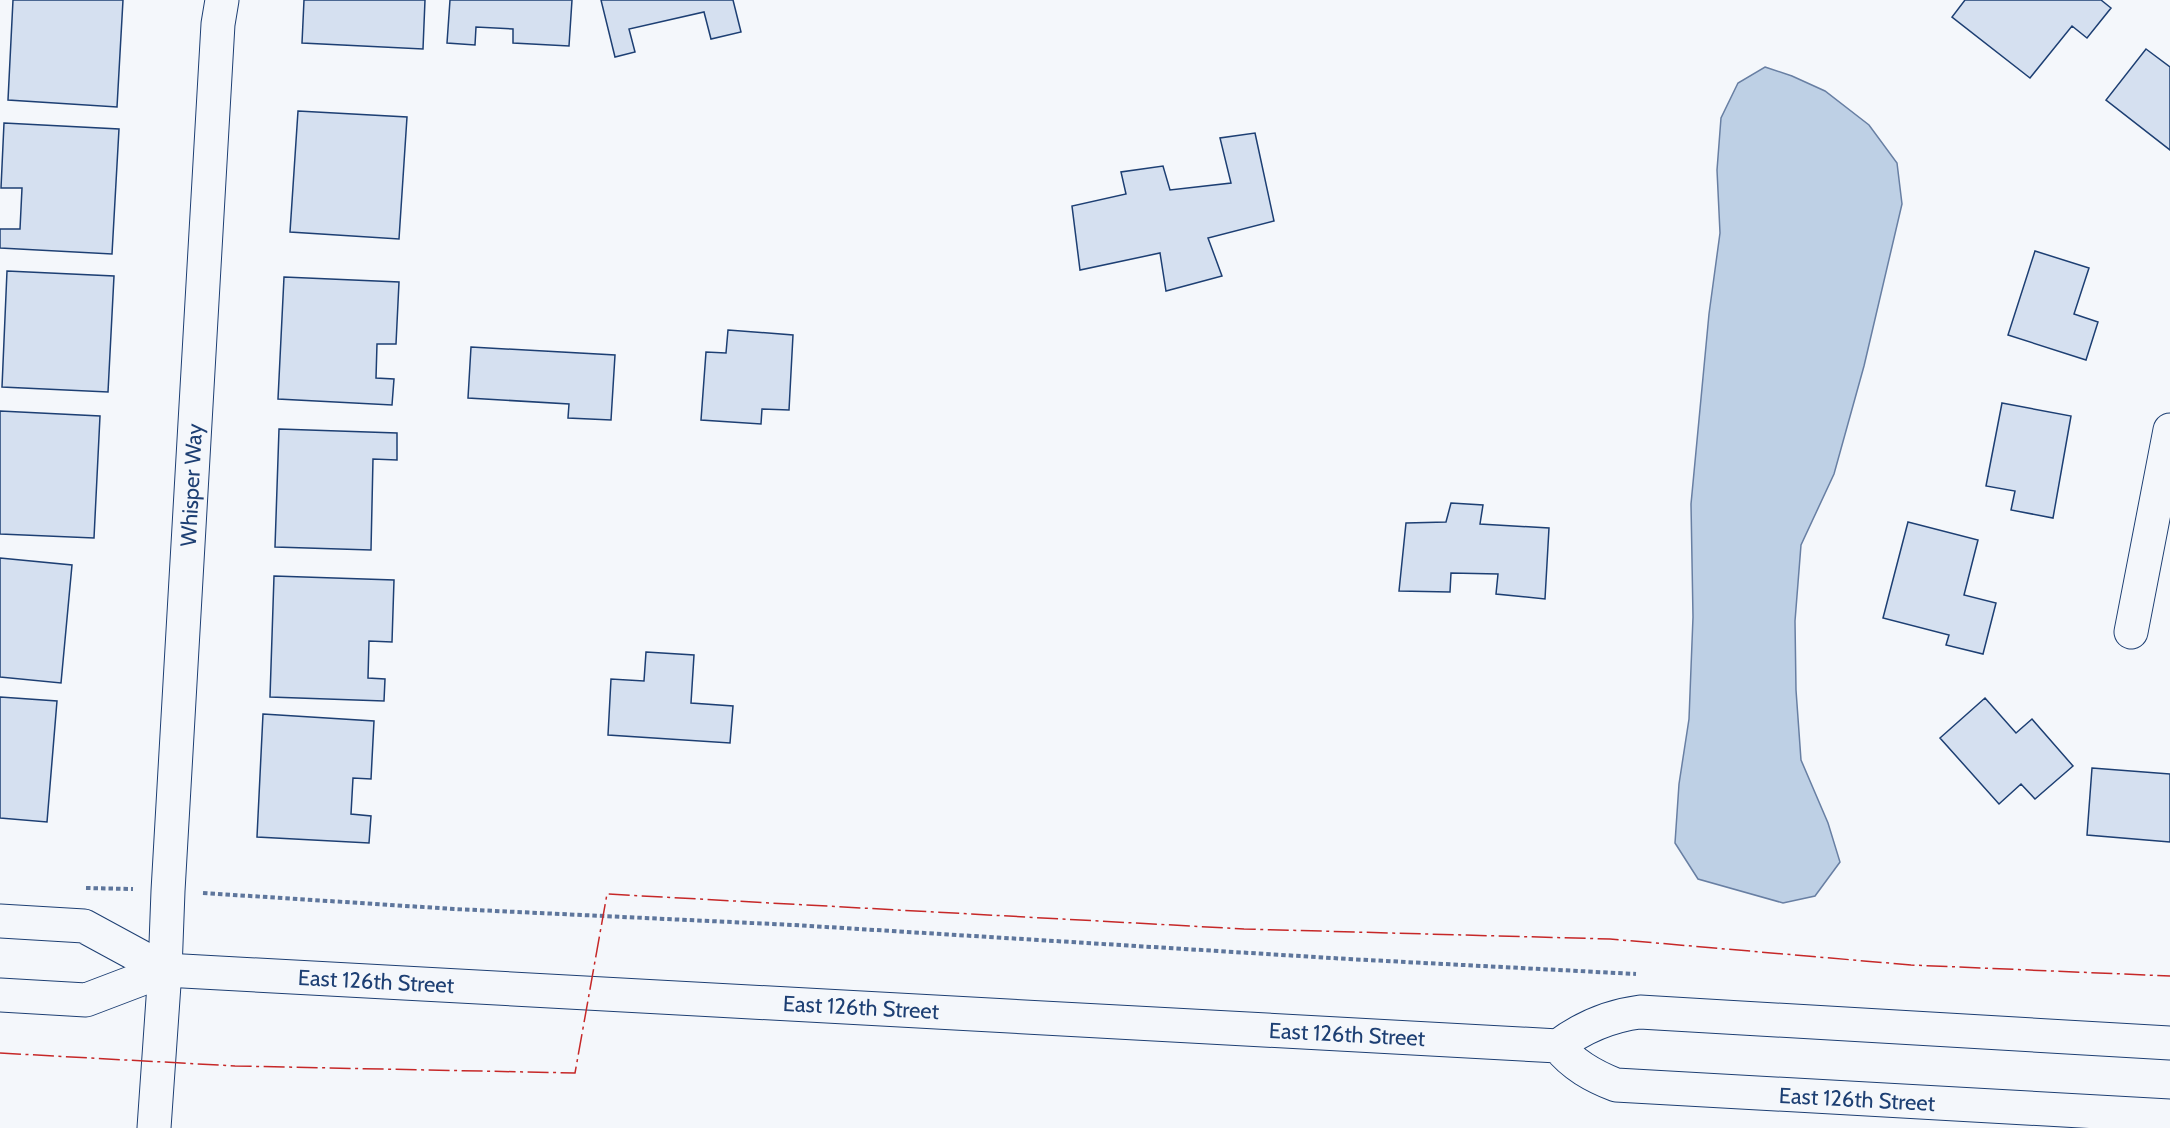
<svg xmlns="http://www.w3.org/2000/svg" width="2170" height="1128" font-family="Cabin,sans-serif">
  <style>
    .water { fill: #bed0e5; stroke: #687fa3; stroke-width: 1.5 }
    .building { fill: #d5e0f0; stroke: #1d3f73; stroke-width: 1.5 }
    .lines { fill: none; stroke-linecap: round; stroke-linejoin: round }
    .minor-casing { stroke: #1d3f73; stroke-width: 35 }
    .major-casing { stroke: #1d3f73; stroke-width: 35 }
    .path { stroke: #5e769c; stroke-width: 4; stroke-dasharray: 4.5 3; stroke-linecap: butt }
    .minor { stroke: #f4f7fb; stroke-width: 33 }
    .major { stroke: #f4f7fb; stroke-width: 33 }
    .power { stroke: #c62828; stroke-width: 1.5; stroke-dasharray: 21 4.5 3 4.5; stroke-linecap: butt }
    .labels { text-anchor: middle; stroke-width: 4.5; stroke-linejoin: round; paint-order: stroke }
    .street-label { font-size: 22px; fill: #1d3f73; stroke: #f4f7fb }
  </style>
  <rect width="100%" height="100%" fill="#f4f7fb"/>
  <path class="water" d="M1765,67L1792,76L1825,91L1869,125L1897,163L1902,204L1864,366L1834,474L1801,545L1795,621L1796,690L1801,760L1828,823L1840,862L1815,896L1783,903L1698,879L1675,843L1679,784L1689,719L1693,617L1691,504L1709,314L1720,233L1717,170L1721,118L1738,83Z"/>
  <path class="building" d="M13,0H123L117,107L8,100Z
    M304,0H425L423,49L302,43Z
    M450,0H572L569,46L513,43V29L476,27L475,45L447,43Z
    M601,0H733L741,32L711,39L704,12L629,29L635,52L615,57Z
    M1965,0H2101L2111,8L2087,38L2072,26L2030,78L1952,17Z
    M2146,49L2170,67V150L2106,100Z
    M298,111L407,117L399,239L290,232Z
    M4,123L119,129L112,254L0,248V229H20L22,188H1Z
    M1255,133L1274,221L1208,238L1222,276L1166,291L1160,253L1080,270L1072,206L1126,194L1121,172L1163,166L1170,190L1231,183L1220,138Z
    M2035,251L2089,268L2074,314L2098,322L2086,360L2008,335Z
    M7,271L114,276L108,392L2,387Z
    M284,277L399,282L396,344H377L376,378L394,379L392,405L278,399Z
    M728,330L793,335L789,410L762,409L761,424L701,420L706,352L726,353Z
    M471,347L615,355L611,420L568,418L569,404L468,398Z
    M2002,403L2071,416L2053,518L2011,510L2015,491L1986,486Z
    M0,411L100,416L94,538L0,534Z
    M279,429L397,433V460L373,459L371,550L275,547Z
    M1451,503L1483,505L1480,524L1549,528L1545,599L1496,594L1498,574L1451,573L1450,592L1399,591L1406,523L1446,522Z
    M1908,522L1978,540L1964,595L1996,603L1983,654L1946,645L1949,635L1883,618Z
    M0,558L72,565L61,683L0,677Z
    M274,576L394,580L392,642L369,641L368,678L385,679L384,701L270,697Z
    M646,652L694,655L691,703L733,706L730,743L608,735L611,679L644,681Z
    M0,697L57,701L47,822L0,818Z
    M1985,698L2016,733L2032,719L2073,766L2035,799L2021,784L1999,804L1940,738Z
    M263,714L374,721L371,779L353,778L351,814L371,816L369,843L257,837Z
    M2092,768L2170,774V842L2087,835Z"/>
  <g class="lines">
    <g class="minor-casing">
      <path id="minor" d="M2131,632L2170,430
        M154,1128L165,970L168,891L218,24L222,0"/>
    </g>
    <g class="major-casing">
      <path id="major" d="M0,921L84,926L165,970
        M0,995L86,1000L165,970L1558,1046C1583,1027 1609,1016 1640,1012L2170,1043
        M1558,1046C1573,1065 1593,1076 1616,1085L2170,1116"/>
    </g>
    <path class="path" d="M86,888L133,889
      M203,893L454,909L794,925L1348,959L1636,974"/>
    <use href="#minor" class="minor"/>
    <use href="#major" class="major"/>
    <path class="power" d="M0,1053L235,1066L575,1073L607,894L1244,929L1610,939L1911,965L2170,976"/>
  </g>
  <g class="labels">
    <g class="street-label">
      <text transform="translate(191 485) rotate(-87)" y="8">Whisper Way</text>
      <text transform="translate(376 981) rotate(3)" y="8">East 126th Street</text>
      <text transform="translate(861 1007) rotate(3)" y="8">East 126th Street</text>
      <text transform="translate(1347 1034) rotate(3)" y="8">East 126th Street</text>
      <text transform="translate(1857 1099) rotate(3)" y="8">East 126th Street</text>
    </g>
  </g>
</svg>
